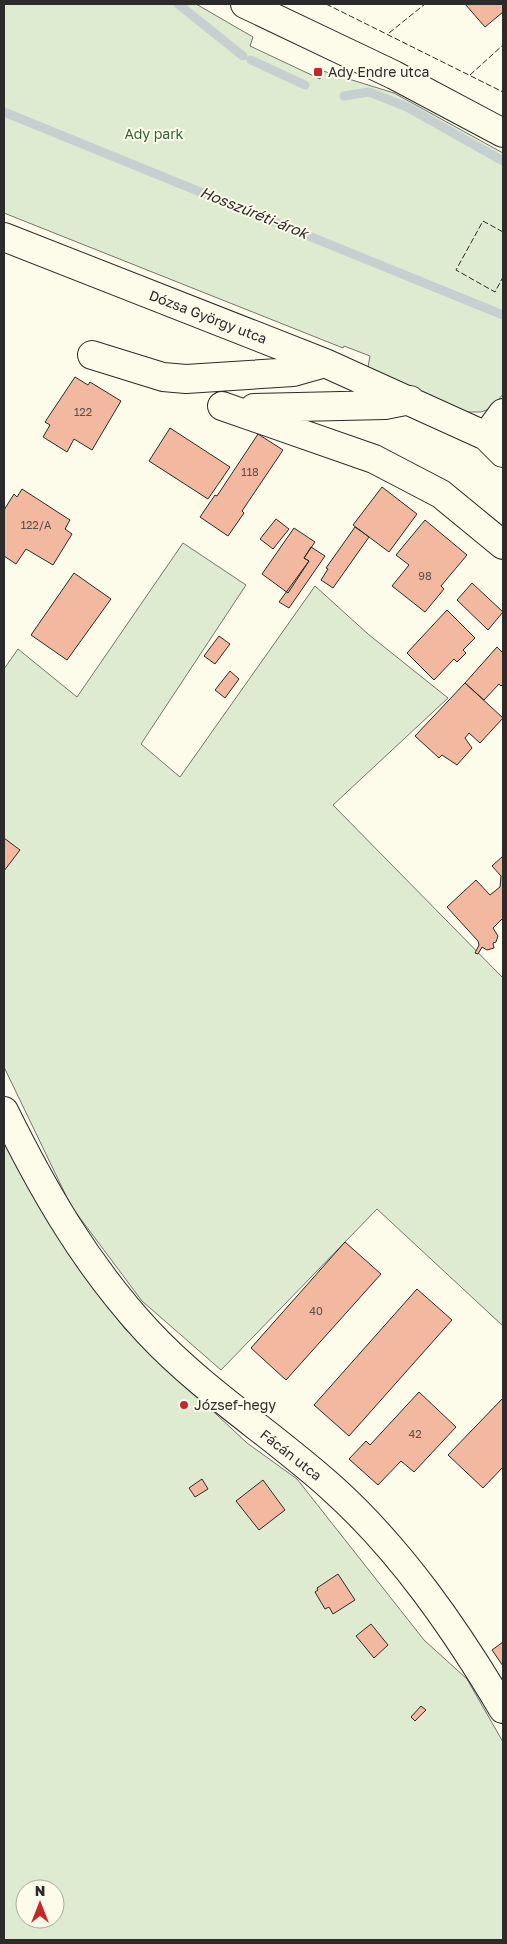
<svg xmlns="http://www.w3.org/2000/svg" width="507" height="1944" font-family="'Golos Text',sans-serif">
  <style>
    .green { fill: #deebd1; stroke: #74746e; fill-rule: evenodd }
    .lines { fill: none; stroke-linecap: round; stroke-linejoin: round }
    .stream { stroke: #c7d0d0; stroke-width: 9 }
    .building { fill: #f2b8a0; stroke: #2b2b2b }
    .minor-casing { stroke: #2b2b2b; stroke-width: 30 }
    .major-casing { stroke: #2b2b2b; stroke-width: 30 }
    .minor { stroke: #fdfbea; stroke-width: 28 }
    .major { stroke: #fdfbea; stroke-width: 28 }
    .fence { stroke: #2b2b2b; stroke-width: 1; stroke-dasharray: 6 2.5; stroke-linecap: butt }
    .poi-dot { fill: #c62828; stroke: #fdfbea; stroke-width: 2 }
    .labels { text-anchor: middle; stroke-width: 4; stroke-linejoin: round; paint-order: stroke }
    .number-label { font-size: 11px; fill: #5d4e48 }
    .poi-label { font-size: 14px; fill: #2b2b2b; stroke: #fdfbea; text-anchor: start }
    .park-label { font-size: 14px; fill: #34623c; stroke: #fdfbea }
    .street-label { font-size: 14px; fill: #2b2b2b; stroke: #fdfbea }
    .water-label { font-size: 15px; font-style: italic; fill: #2b2b2b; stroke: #fdfbea }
  </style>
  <rect width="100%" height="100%" fill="#fdfbea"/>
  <path class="green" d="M4,4H196L253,37L250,46L320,79L323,71L394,93L503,153V394L492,408L481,412H467L368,367L370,356L344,346L343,348L4,213Z
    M183,543L246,585L141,744L180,777L315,586L368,634L448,698L333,805L503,978V1326L377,1209L221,1370L142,1301L71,1206L4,1067V669L18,649L77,697Z
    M4,1129L28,1182L78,1267L125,1329L247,1443L297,1479L424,1640L467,1679L503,1742V1940H4ZM25,1889H55V1919H25Z"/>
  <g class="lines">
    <path class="stream" d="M178,4L243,56
      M251,60L305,85
      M344,96L369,92L407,107L503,161
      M4,112L503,315"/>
  </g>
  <path class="building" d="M465,4H503V12L485,27Z
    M75,377L88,385L90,382L121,401L92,450L74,439L67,452L43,437L50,425L45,422Z
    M170,428L230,467L208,499L149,461Z
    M258,434L283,450L242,511L244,513L228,536L200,517L215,495L217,496Z
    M382,487L417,514L389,552L353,525Z
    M22,489L70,520L65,529L72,534L53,565L26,549L16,564L4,556V510L14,494L17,497Z
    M276,519L289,529L273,549L260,539Z
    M425,520L467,555L441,586L444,589L425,612L392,586L409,565L396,555Z
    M355,527L369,537L333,588L321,580L328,569L326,568Z
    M294,528L315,542L304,558L309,561L288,593L262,574Z
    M311,547L325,556L289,608L279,602L309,561L304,558Z
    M74,573L111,599L67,660L31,635Z
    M472,583L503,612L488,630L457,600Z
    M447,610L475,638L463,650L466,653L457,662L454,659L434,680L407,653Z
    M219,636L230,644L215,664L204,656Z
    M497,647L503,653V684L501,686L499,684L484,700L465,683Z
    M230,671L239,679L225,698L215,690Z
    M465,683L503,718L480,743L469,733L465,738L472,748L457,765L442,755L439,758L415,736Z
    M4,838L20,850L4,871Z
    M503,856V918L493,928L498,936L496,942L493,943L494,948L487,950L482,947L478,954L475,953L479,945L478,941L447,907L476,880L490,895L500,887L501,876L492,866Z
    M345,1242L381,1274L286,1380L251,1348Z
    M417,1289L452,1320L349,1436L314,1405Z
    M419,1392L456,1427L414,1472L401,1461L378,1485L349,1459L366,1441L370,1445Z
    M503,1398V1467L483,1488L448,1455Z
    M202,1479L208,1489L195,1497L189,1488Z
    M263,1480L285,1510L259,1530L236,1501Z
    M338,1574L355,1600L333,1614L329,1607L325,1609L315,1592L318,1590L317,1588Z
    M371,1624L388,1645L374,1658L356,1636Z
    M503,1642V1666L492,1650Z
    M421,1706L426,1710L415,1721L411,1717Z"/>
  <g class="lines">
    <g class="minor-casing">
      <path id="minor" d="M4,237L325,363L486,436L503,453
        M92,355L163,377L186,379L293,372L325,363
        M222,406L374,459L441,494L503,545
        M251,414L254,408L385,405L410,400
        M486,436L503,413
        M4,1111C44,1192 86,1265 148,1332C203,1391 272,1434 332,1488C401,1550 456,1630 503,1709"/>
    </g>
    <g class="major-casing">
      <path id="major" d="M245,4L394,75L503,133"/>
    </g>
    <use href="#minor" class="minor"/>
    <use href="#major" class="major"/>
    <path class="fence" d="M326,4L503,92
      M389,33L425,4
      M470,75L503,45
      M503,232L483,221L456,270L495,292L503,277"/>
  </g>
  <g class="poi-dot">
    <rect x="313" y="67" width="10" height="10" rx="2.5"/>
    <circle cx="184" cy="1405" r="5"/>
  </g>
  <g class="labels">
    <g class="number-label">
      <text x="83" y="416">122</text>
      <text x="250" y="476">118</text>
      <text x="36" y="529">122/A</text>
      <text x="425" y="580">98</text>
      <text x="316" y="1315">40</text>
      <text x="415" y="1438">42</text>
    </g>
    <g class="poi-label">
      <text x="328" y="77">Ady Endre utca</text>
      <text x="194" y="1410">József-hegy</text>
    </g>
    <g class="park-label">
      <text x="154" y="139">Ady park</text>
    </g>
    <g class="street-label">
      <text transform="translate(208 317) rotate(21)" y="5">Dózsa György utca</text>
      <text transform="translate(291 1455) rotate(38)" y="5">Fácán utca</text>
    </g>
    <g class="water-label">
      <text transform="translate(254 213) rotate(22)" y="5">Hosszúréti-árok</text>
    </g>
  </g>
  <rect width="507" height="1944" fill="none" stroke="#2b2b2b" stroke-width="10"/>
  <g transform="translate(40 1904)"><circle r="24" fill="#fdfbea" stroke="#a9a89e"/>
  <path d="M0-4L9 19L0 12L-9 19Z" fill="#c62828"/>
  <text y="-8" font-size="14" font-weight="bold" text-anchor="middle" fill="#2b2b2b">N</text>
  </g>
</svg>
